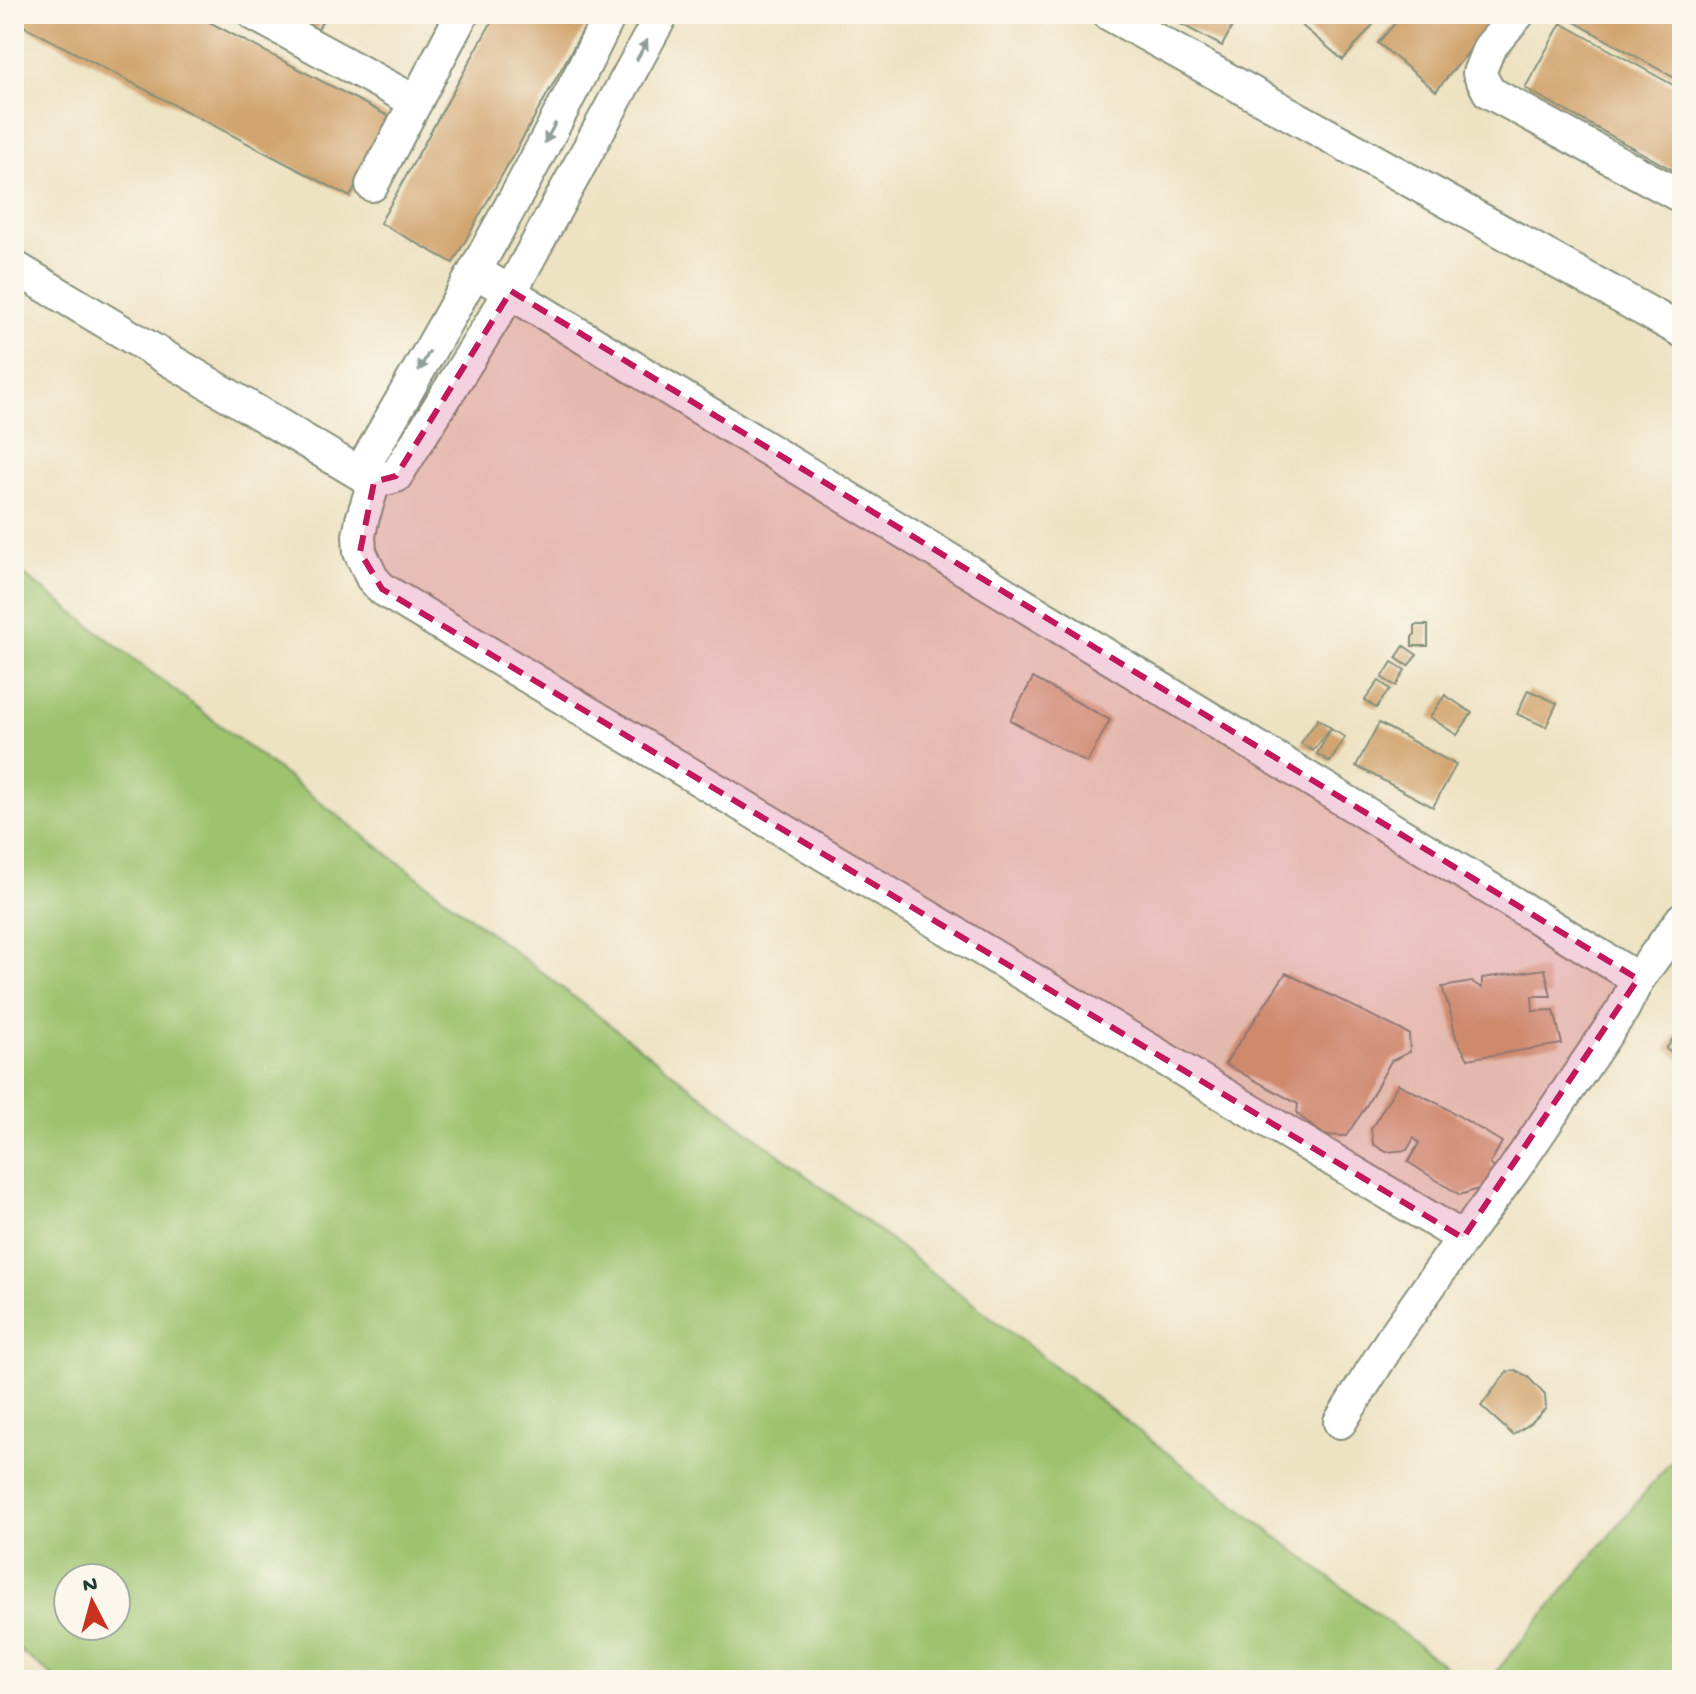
<svg xmlns="http://www.w3.org/2000/svg" width="1696" height="1694" font-family="'Gochi Hand',sans-serif">
  <style>
    .green { fill: #9ec36e; stroke: #5e8051; stroke-width: 2; fill-rule: evenodd }
    .building { fill: #d2a56f }
    .lines { fill: none; stroke-linecap: round; stroke-linejoin: round }
    .minor-casing { stroke: #86907b; stroke-width: 36 }
    .minor { stroke: #fff; stroke-width: 32 }
    .oneway { fill: #8f9e9a }
    .marked { fill: #c2185b; fill-opacity: 0.2; stroke: #c2185b; stroke-width: 6; stroke-dasharray: 16 10; stroke-linejoin: round }
  </style>
  <rect width="100%" height="100%" fill="#fbf7ec"/>
  <filter id="ink" filterUnits="userSpaceOnUse"><feTurbulence type="fractalNoise" baseFrequency=".0125" numOctaves="2"/><feDisplacementMap in="SourceGraphic" scale="16" xChannelSelector="R" yChannelSelector="G"/><feConvolveMatrix kernelMatrix="1 2 1 2 8 2 1 2 1" color-interpolation-filters="sRGB"/></filter>
  <filter id="wash" filterUnits="userSpaceOnUse"><feTurbulence type="fractalNoise" baseFrequency=".006" numOctaves="4" result="noise"/><feDisplacementMap in="SourceGraphic" scale="32" xChannelSelector="R" yChannelSelector="G"/><feGaussianBlur stdDeviation="1.8" result="paint"/><feColorMatrix in="noise" values="0 0 0 0 0 0 0 0 0 0 0 0 0 0 0 0 0 1.4 0 .05"/><feComposite in="paint" operator="in"/></filter>
  <g filter="url(#wash)">
    <rect width="100%" height="100%" fill="#ede2c2"/>
    <path class="green" d="M14,567L1463,1680H58L14,1646ZM68,1578H116V1626H68Z
      M1682,1448V1680H1489Z"/>
    <g id="blocks">
      <path class="building" d="M16,14H194L392,118L350,197L14,21Z
        M280,14H326L316,33Z
        M496,14H592L453,263L380,223Z
        M1162,14H1239L1222,46Z
        M1288,14H1382L1343,60Z
        M1403,14H1500L1436,91L1378,43Z
        M1574,14H1682V82L1571,20Z
        M1561,23L1682,90V175L1525,88Z
        M1415,625H1428V646H1412V637L1415,634Z
        M1404,646L1417,655L1408,666L1396,658Z
        M1392,662L1405,670L1396,686L1382,678Z
        M1033,678L1110,720L1087,763L1010,720Z
        M1379,681L1390,689L1376,708L1365,700Z
        M1528,690L1557,703L1546,727L1517,714Z
        M1445,695L1472,713L1457,735L1430,717Z
        M1318,719L1331,728L1313,751L1301,743Z
        M1379,723L1456,765L1433,807L1356,766Z
        M1331,729L1345,737L1330,762L1317,754Z
        M1545,969L1551,996H1532L1533,1011L1554,1010L1562,1044L1468,1059L1456,1038L1450,1011L1442,987L1472,982L1482,988V978Z
        M1286,973L1409,1034L1410,1052L1391,1061L1365,1108L1346,1136L1324,1135L1297,1114L1298,1104L1225,1064Z
        M1682,1025V1061L1666,1049Z
        M1398,1084L1437,1103L1502,1142L1490,1164L1499,1174L1484,1187L1460,1195L1408,1162L1419,1143L1414,1138L1407,1150L1386,1152L1373,1144L1371,1129Z
        M1515,1370L1527,1376L1545,1395L1546,1408L1531,1423L1513,1435L1481,1406L1507,1372Z"/>
    </g>
  </g>
  <g filter="url(#ink)">
    <use href="#blocks" fill-opacity="0" stroke="#86907b" stroke-width="2"/>
    <g class="lines">
      <g class="minor-casing">
        <path id="minor" d="M254,14L416,102
          M1109,14L1682,331
          M1518,14L1489,48L1479,73L1489,92L1682,197
          M372,185L462,14
          M14,267L374,482L396,476L511,291L662,14
          M475,271L1638,979L1623,1009L1513,1171L1463,1238L382,589L372,578L360,552L359,536L362,520L374,482L368,459C451,313 537,166 610,14
          M1638,979L1682,919
          M1340,1422L1392,1339L1463,1238"/>
      </g>
      <use href="#minor" class="minor"/>
    </g>
    <defs><path id="oneway-solid" d="M-6-.8H1V-3.2L6.5 0L1 3.2V.8H-6Z" transform="scale(2)"/></defs>
    <g class="oneway">
      <use href="#oneway-solid" transform="translate(642 50) rotate(-62)"/>
      <use href="#oneway-solid" transform="translate(550 133) rotate(118)"/>
      <use href="#oneway-solid" transform="translate(424 361) rotate(120)"/>
    </g>
  </g>
  <path class="marked" d="M511,291L1638,979L1463,1238L382,589L360,552L374,482L396,476Z"/>
  <rect width="1696" height="1694" fill="none" stroke="#fbf7ec" stroke-width="48"/>
  <g transform="translate(92 1602) rotate(354)"><circle r="38" fill="#fbf7ec" stroke="#a3ada2" stroke-width="2"/>
  <path d="M0-6L14 30L0 20L-14 30Z" fill="#c8321e"/>
  <text y="-12" font-size="22" font-weight="bold" text-anchor="middle" fill="#1f3d34">N</text>
  </g>
</svg>
